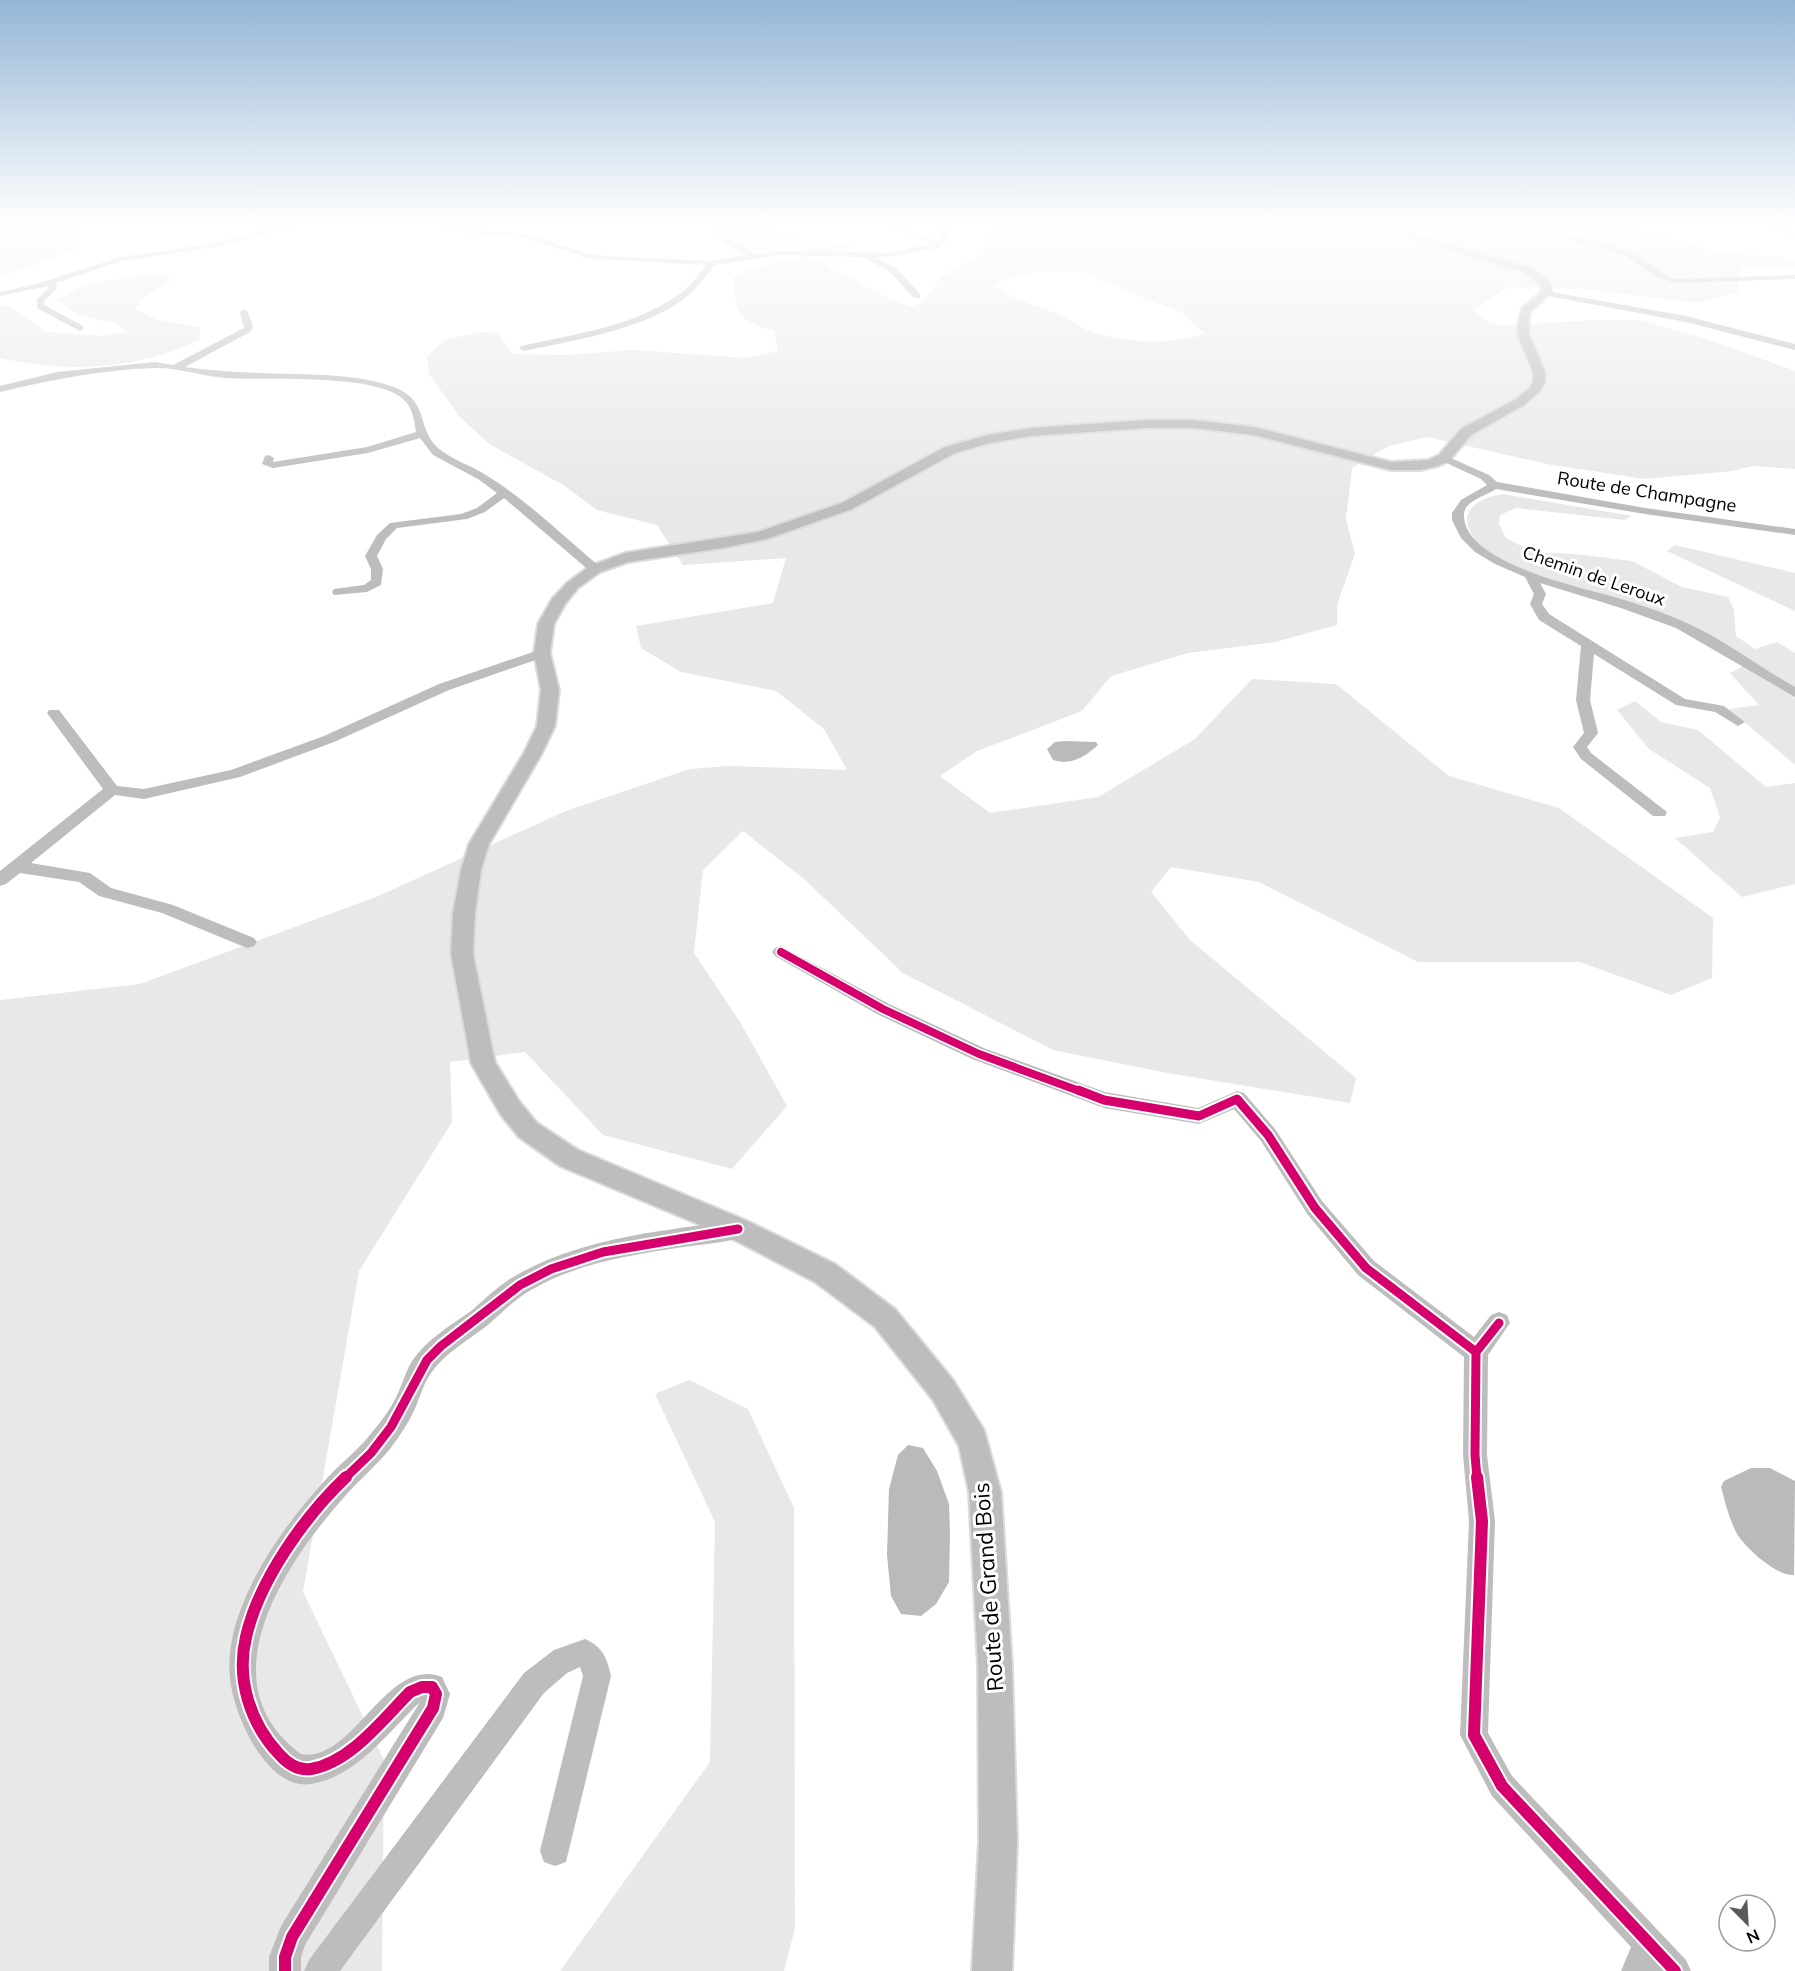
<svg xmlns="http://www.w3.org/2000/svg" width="1795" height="1971" font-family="Mulish,sans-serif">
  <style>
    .green { fill: #e8e8e8; fill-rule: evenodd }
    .water { fill: #bababa }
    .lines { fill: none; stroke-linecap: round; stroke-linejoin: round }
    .major-casing { stroke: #dbdbdb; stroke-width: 4 }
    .minor { fill: #bdbdbd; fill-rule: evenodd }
    .major { fill: #bdbdbd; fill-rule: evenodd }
    .cycleway-far2-casing { stroke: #fff; stroke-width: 11 }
    .cycleway-far1-casing { stroke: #fff; stroke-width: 13 }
    .cycleway-casing { stroke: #fff; stroke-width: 16 }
    .cycleway-far2 { stroke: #d6006c; stroke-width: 8 }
    .cycleway-far1 { stroke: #d6006c; stroke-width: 9 }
    .cycleway { stroke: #d6006c; stroke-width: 12 }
    .labels { text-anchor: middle; stroke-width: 6; stroke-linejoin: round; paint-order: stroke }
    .far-street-label { font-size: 18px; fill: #000; stroke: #fff }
    .street-label { font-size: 22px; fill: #000; stroke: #fff }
  </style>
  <rect width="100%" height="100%" fill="#fff"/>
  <path class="green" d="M9,223H110L82,231L78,249C51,257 27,269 0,275V225Z
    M723,223H764L783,238L847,244L855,248L846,252L749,251L732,240Z
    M993,223H1603L1730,253L1795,259V268L1742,266L1737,292L1697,303L1584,289L1507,287L1474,310L1489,323L1505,326L1591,320H1639L1707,339L1795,371V469L1752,466L1732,471L1645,479L1552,465L1427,437L1389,446L1352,468L1346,519L1355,554L1337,605V625L1275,642L1188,653L1111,676L1082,711L977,751L940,776L990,813L1098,797L1195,739L1252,679L1336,684L1449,776L1559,808L1713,918L1712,978L1671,995L1580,962H1418L1259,882L1171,867L1151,892L1190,940L1356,1078L1350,1103L1168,1073L1053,1050L903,973L804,879L743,831L703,870L694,953L740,1022L787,1106L732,1169L603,1135L525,1052L450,1062L452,1122L359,1271L303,1592L384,1760L382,1971H0V1000L140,984L376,897L566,811L690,769L729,766L847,770L824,729L776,691L681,672L641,648L636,626L773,603L786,558L683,565L657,525L597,510L565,486L489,444L460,417L429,374L427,357L445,340L479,332L497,333L513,354L565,355L633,350L745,358L778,351L774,331C737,319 736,317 733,278L742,272L775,262L804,257L820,260L833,271L852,277L874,292L911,307L923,302L942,276L981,255ZM1032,272H1082L1184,314L1205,334C1168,345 1123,344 1087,330C1078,326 1071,319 1063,316C1037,305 1014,301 991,285Z
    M138,275L168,276L170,282L144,297L135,309L158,320L200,327L199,340C138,370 66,373 0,358V306L7,305L47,332L104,336L127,332L117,324L78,315L58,300L84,285Z
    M1503,494L1632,516L1624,520L1516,508L1500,515L1499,524L1506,538L1533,552L1575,554L1632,561L1682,587L1728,597L1734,610L1736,636L1755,649L1777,642L1795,653V765L1729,709L1759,705L1730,673L1743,666C1726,654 1702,631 1683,624C1644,608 1601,597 1561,584C1539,577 1516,570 1497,558C1460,534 1452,503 1503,494Z
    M1675,545L1795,573V611L1667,551Z
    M1635,701L1661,722L1698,730L1766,787L1795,783V884L1742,897L1675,838L1713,832L1720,817L1710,788L1649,749L1617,710Z
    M689,1380L748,1409L794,1508L795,1928L784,1971H560L710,1762L715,1522L655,1394Z"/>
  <path class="water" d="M1065,741L1096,742L1098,745C1086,756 1071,766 1053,760L1047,749L1055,742Z
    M908,1445L923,1448L937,1471L949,1504L950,1533L949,1582L936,1604L921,1616L901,1614L891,1596L887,1555L889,1489L898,1455Z
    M1751,1468H1770L1795,1481L1794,1575C1777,1577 1743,1546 1736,1532C1729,1518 1725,1502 1721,1487L1724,1481Z"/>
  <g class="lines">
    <g class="major-casing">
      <path id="major" d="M1376,223H1387L1410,233L1529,267L1547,279L1551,285V293L1531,311L1529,320V334L1545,372V382L1540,391L1524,405L1471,435L1449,461L1438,466L1421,470H1391L1254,435L1193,428H1146L1031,436L990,443L955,453L852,509L767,539L723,548L628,562L600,572L578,588L565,604L554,624L550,653L559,690L555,726L542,753L489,844L481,870L475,913L473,954L495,1062L519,1101L537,1123L578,1150L747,1221L835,1264L895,1309L953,1380L984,1430L1001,1492L1012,1666L1017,1842L1012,1971H972L979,1842L978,1666L969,1492L959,1446L933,1400L875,1327L815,1282L729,1237L560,1166L519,1137L501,1115L471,1063L451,954L453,913L461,870L469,844L524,753L537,726L541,690L534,653L538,624L552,599L568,582L590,566L625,553L758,532L842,503L945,447L988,435L1031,428L1146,420H1193L1254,427L1391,462L1428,460L1439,455L1461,429L1516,399L1529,389L1533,382V372L1517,334L1519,320L1522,308L1541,292V285L1521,271L1404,237Z"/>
    </g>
    <path class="minor" d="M305,223H321L272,232L216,247L121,261L56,283L57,289L45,300L44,305L83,326L84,328L80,331L37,308V299L49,288L48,286L0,296V292L40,283L120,257L216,243L272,228Z
      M425,223H437L467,230L524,233L592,255L712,261L747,255L726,245L712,223H718L732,241L756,254L780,251L887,253L932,244L878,223H887L936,241L942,237L936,223H943L950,238L939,248L887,257H875L897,269L920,294V298H914L891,273L865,257L780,255L715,265C708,273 701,283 694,290C657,328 574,340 524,351L519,348L521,346C578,333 637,327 685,290C693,283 700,273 706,265L591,259L523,237L467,234Z
      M1505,223H1516C1554,233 1594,237 1631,252C1647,259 1659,273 1675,279L1795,275V279L1675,283L1659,278L1624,255Z
      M1754,223H1765L1795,233V237Z
      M1546,291L1686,316L1795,344V350L1686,322L1543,295V291Z
      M244,309L248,312L253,327L250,332L185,367C221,372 257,373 293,374C325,375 357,375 388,385C434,399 413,430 442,451C455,461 472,466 486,475C527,500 563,536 599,566V572H591L504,498L485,512L467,519L397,528L386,539L377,556L383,569L381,585L367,592L334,595L332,592L334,589L364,585L371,580V569L365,556L377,535L390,523L461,514L477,508L497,493L478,479L433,455L420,438L368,453L273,468L262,464L265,456L269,455L274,458L273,462L367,447L416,432C414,421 413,407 403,399C374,373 266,381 225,378C201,376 176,367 153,368C101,370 50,380 0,392V386L57,372L155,362L173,365L244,328L240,312Z
      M1444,455L1489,475L1497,482L1645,508L1795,529V535L1645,514L1496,489C1486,496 1462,501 1464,517C1467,563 1576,586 1611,596C1637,604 1664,612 1689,624C1726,641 1759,667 1795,687V697L1676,628L1621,608L1540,583L1546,594L1542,604L1549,614L1685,699L1724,706L1745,722L1738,726L1715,712L1676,705L1594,654L1590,700L1598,733L1587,747L1591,753L1667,812L1665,816H1653L1581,759L1573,747L1584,733L1576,700L1581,646L1539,620L1530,604L1534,594L1525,577L1495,564L1475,552L1461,538L1452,520V513L1461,500L1487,485L1481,479L1440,460L1439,458Z
      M542,649L547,650L549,653L547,656L449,690L334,742L240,777L144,799L115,795L31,863L90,873L111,888L173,905L254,938L257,942L254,946L248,948L242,946L162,913L99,896L79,882L20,873L6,884L0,886V871L103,789L47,713L49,710H59L117,786L144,789L231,770L324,736L439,684Z
      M781,946L889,1004L986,1049L1105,1092L1198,1108L1237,1091L1244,1093L1275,1129L1322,1201L1374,1261L1474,1337L1491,1315L1499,1312L1507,1315L1510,1323L1488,1355L1487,1455L1495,1521L1488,1733L1512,1776L1686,1960L1691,1971H1621L1631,1947L1492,1796L1460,1735L1469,1521L1463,1455L1464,1357L1358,1275L1308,1215L1261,1141L1234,1109L1199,1124L1104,1108L972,1059L877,1014L775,956L772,952L775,948Z
      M738,1220L746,1222L749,1229L746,1236C726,1243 704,1244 683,1247C631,1255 577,1263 531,1290C515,1299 503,1312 489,1324C468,1341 442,1354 428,1378C422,1388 419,1400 414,1411C407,1425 399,1437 390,1449C376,1466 360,1479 346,1495C287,1561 203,1682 301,1754C353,1764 387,1655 442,1677L450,1694L443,1718L305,1945L301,1957V1971H269V1957L281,1926L420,1702C388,1732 358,1776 311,1784C266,1791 233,1713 230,1678C228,1660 231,1640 236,1623C253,1568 291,1517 329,1476C342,1462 357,1451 369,1436C380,1423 391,1409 398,1393C403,1382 406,1371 412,1361C427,1339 450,1326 471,1311C485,1299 499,1285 515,1276C582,1237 663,1231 738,1220Z
      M585,1639C603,1647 607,1658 611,1676L566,1862L555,1866L544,1862L540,1851L583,1676L580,1667L567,1673L544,1693L340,1971H304L309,1960L524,1673L554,1650Z"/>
    <use href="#major" class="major"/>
    <g class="cycleway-far2-casing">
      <path id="cycleway-far2" d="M781,952L883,1009L979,1054L1082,1092"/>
    </g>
    <g class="cycleway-far1-casing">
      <path id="cycleway-far1" d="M1078,1090L1104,1100L1199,1116L1237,1099L1268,1135L1315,1208L1366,1268L1476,1352
        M345,1478L371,1453L391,1427L427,1360L441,1346L520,1285L551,1269L603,1252L738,1229
        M1477,1478L1475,1455L1476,1352L1499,1323"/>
    </g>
    <g class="cycleway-casing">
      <path id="cycleway" d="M1477,1477L1482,1521L1474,1735L1502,1786L1675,1971
        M285,1971V1957L292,1937L433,1708L436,1694L432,1687H422L410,1692C383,1719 351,1762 311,1769C298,1771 287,1763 279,1754C250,1723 236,1679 246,1637C259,1580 305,1516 346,1477"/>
    </g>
    <use href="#cycleway-far2" class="cycleway-far2"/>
    <use href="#cycleway-far1" class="cycleway-far1"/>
    <use href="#cycleway" class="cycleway"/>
  </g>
  <linearGradient id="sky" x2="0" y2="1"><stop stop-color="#95b6d6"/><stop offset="0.45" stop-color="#fff"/><stop offset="1" stop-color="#fff" stop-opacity="0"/></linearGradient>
  <rect width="1795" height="499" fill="url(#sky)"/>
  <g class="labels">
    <g class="far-street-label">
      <text transform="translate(1647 492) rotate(9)" y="6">Route de Champagne</text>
      <text transform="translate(1594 576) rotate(19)" y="6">Chemin de Leroux</text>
    </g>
    <g class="street-label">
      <text transform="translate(988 1587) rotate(-94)" y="8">Route de Grand Bois</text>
    </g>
  </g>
  <g transform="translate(1747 1923) rotate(156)"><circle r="28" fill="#ffffff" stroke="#999999" stroke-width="1.5"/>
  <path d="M0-4.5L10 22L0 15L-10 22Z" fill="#595959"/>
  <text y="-9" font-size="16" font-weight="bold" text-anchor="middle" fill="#000000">N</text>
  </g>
</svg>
